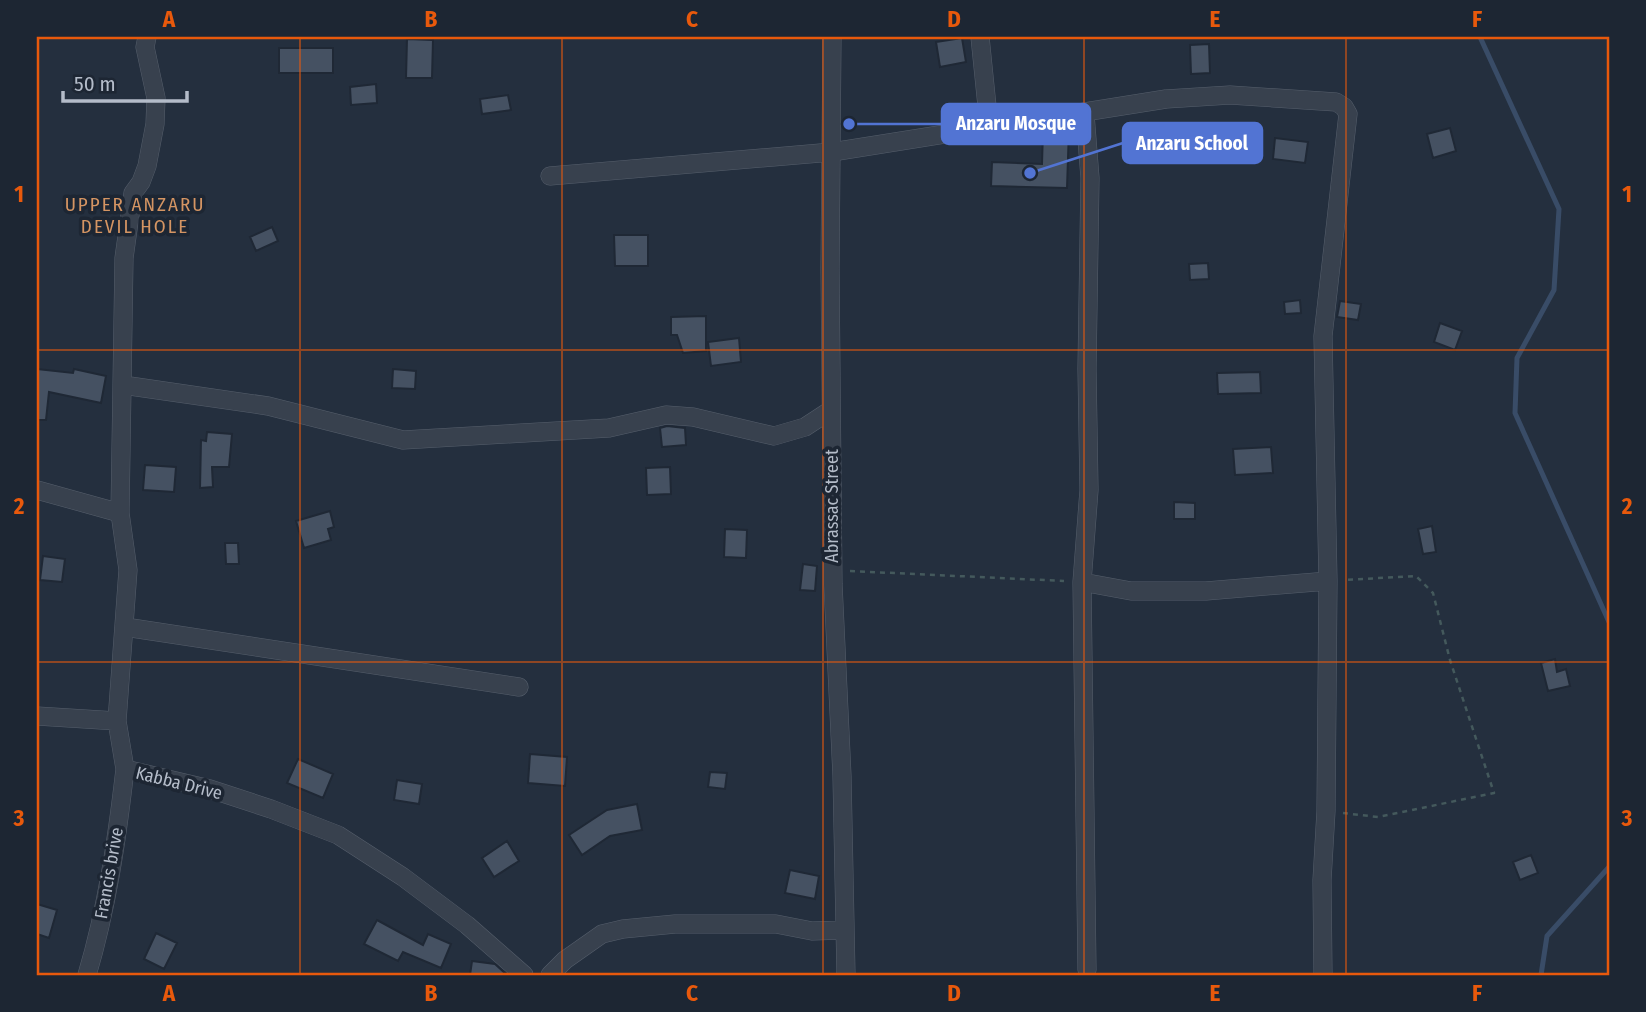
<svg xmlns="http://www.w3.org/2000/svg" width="1646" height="1012" font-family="'Fira Sans Condensed',sans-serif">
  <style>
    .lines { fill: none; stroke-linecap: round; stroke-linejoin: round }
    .stream { stroke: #394c67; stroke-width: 5 }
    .building { fill: #455162; stroke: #1f2835; stroke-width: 2 }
    .minor-casing { stroke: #565f6c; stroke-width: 19 }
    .path { stroke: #44595c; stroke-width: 2.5; stroke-dasharray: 5 5; stroke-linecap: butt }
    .minor { stroke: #38414e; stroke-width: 18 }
    .grid { fill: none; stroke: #e8590c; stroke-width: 2; stroke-opacity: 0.55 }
    .labels { text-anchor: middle; stroke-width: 7; stroke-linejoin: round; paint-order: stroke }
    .street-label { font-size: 18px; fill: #b4bcc9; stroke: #1d2633 }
    .neighbourhood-label { font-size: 19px; letter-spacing: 2px; fill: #d59563; stroke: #1d2633 }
    .leader { fill: none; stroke: #5274d3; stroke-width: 2.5 }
    .callout-dot { fill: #5274d3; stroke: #1d2633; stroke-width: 2.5 }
    .callout { fill: #5274d3; stroke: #5274d3; stroke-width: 2.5 }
    .callout-label { font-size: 19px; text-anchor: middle; font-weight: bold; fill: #fff }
    .neatline { fill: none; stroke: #e8590c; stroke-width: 2.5 }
    .grid-label { font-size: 23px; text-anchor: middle; font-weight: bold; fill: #e8590c }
  </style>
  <rect width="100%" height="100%" fill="#242f3e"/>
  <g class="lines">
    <path class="stream" d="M1480,37L1559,209L1554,290L1517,358L1515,413L1609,622
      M1541,975L1547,936L1609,867"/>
  </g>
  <path class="building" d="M962,38L966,62L940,67L936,42Z
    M407,39L433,40L432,78H406Z
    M1209,44L1210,73L1191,74L1190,45Z
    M279,48H333V73H279Z
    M376,84L377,103L351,105L350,87Z
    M508,95L511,110L482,114L480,99Z
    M1054,128L1069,129L1067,188L991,186L992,162L1042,164L1043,130Z
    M1450,128L1456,151L1433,158L1427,134Z
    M1275,138L1308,142L1305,163L1273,159Z
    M272,227L278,241L256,251L250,237Z
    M614,235H648V266H615Z
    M1208,263L1209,279L1190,280L1189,264Z
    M1300,300L1301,313L1285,314L1284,302Z
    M1340,301L1361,304L1358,320L1337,317Z
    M706,316V351L683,353L677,335H671V317Z
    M1440,323L1462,331L1455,350L1434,342Z
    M739,338L741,362L711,366L708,342Z
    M37,369L73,373L74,369L106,376L101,403L49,392L46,420H37Z
    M393,369L416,371L415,389L392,388Z
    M1260,372L1261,393L1218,394L1217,373Z
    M667,426L685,428L686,445L662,447L660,428Z
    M207,432L232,434L229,467H212L213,487L200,488L201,440L206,441Z
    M1271,447L1273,473L1235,475L1233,449Z
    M145,465L176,467L174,492L143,490Z
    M670,467L671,494L647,495L646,468Z
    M1174,502L1195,503V519H1174Z
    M330,511L334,527L328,529L331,540L304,548L296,521Z
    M1432,526L1436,552L1423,554L1418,529Z
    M725,529L747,530L746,558L724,557Z
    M225,543H238L239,564H226Z
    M43,556L65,559L62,582L40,580Z
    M803,564L817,566L815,591L800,590Z
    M1555,659L1557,672L1566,669L1570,686L1548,691L1541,663Z
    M530,754L567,757L565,786L528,783Z
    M298,759L333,774L323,798L287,783Z
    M710,772L727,773L725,789L708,787Z
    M397,780L422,784L419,804L394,800Z
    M637,804L642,830L610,836L582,855L569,835L607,810Z
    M507,841L519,861L494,877L482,858Z
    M1531,855L1538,873L1520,880L1513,862Z
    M790,870L819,876L815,899L785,893Z
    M37,904L57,910L49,938L37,934Z
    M377,920L423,945L428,934L451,944L441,968L403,952L398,961L364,944Z
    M156,933L177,943L164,969L144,959Z
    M472,961L495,964L507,975H470Z"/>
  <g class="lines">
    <g class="minor-casing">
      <path id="minor" d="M147,37L145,47L156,98L155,124L147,166L141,182L133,193L124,258L120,513L128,570L117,721L125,769L210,789L271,809L338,835L403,877L467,925L524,975
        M832,37L830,269L833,584L842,776L846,975
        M980,37L989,126
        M1085,114L1090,178L1087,369L1089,490L1082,582L1131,591H1206L1328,581
        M550,176L832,152L1166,99L1230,95L1336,102L1344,107L1348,114L1323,336L1328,581L1326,811L1322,880L1323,975
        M123,385L268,406L403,440L609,428L666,415L693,417L774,436L805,427L831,410
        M37,490L120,513
        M1082,582L1087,970
        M125,627L519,687
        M37,716L117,721
        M87,975C107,908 117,839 125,769
        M550,975L565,960L602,934L623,929L675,924H776L812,931L844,930"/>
    </g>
    <path class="path" d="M850,571L1064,581
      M1343,813L1378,817L1494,793L1450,660L1433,593L1416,576L1344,580"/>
    <use href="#minor" class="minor"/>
  </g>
  <path class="grid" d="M300,37V975M562,37V975M823,37V975M1084,37V975M1346,37V975M37,350H1609M37,662H1609"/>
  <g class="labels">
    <g class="street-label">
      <text transform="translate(832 506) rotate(-90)" y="6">Abrassac Street</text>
      <text transform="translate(179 783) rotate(14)" y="6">Kabba Drive</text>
      <text transform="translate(109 873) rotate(-80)" y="6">Francis brive</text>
    </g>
    <g class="neighbourhood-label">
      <text x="135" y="211">UPPER ANZARU<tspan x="135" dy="22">DEVIL HOLE</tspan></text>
    </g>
  </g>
  <path class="leader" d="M849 124L942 124M1030 173L1123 143"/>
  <g class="callout-dot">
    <circle cx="849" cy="124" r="7"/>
    <circle cx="1030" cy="173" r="7"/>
  </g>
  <g class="callout">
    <rect x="942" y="104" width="148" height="40" rx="7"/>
    <rect x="1123" y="123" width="139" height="40" rx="7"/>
  </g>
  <g class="callout-label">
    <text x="1016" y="130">Anzaru Mosque</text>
    <text x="1192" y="150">Anzaru School</text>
  </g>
  <rect width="1646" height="1012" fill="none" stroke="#1d2633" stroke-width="77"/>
  <path d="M63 91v10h124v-10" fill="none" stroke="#b4bcc9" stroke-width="3.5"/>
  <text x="74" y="91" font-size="21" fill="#b4bcc9" stroke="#1d2633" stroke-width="5" paint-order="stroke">50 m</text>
  <rect x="38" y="38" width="1570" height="936" class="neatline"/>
  <g class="grid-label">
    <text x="169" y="27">A</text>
    <text x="431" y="27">B</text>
    <text x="692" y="27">C</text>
    <text x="954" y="27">D</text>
    <text x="1215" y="27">E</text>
    <text x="1477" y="27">F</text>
    <text x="19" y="202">1</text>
    <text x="1627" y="202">1</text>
    <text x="19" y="514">2</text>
    <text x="1627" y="514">2</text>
    <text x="19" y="826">3</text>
    <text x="1627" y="826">3</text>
    <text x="169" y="1001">A</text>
    <text x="431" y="1001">B</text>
    <text x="692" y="1001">C</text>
    <text x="954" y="1001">D</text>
    <text x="1215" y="1001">E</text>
    <text x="1477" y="1001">F</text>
  </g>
</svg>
